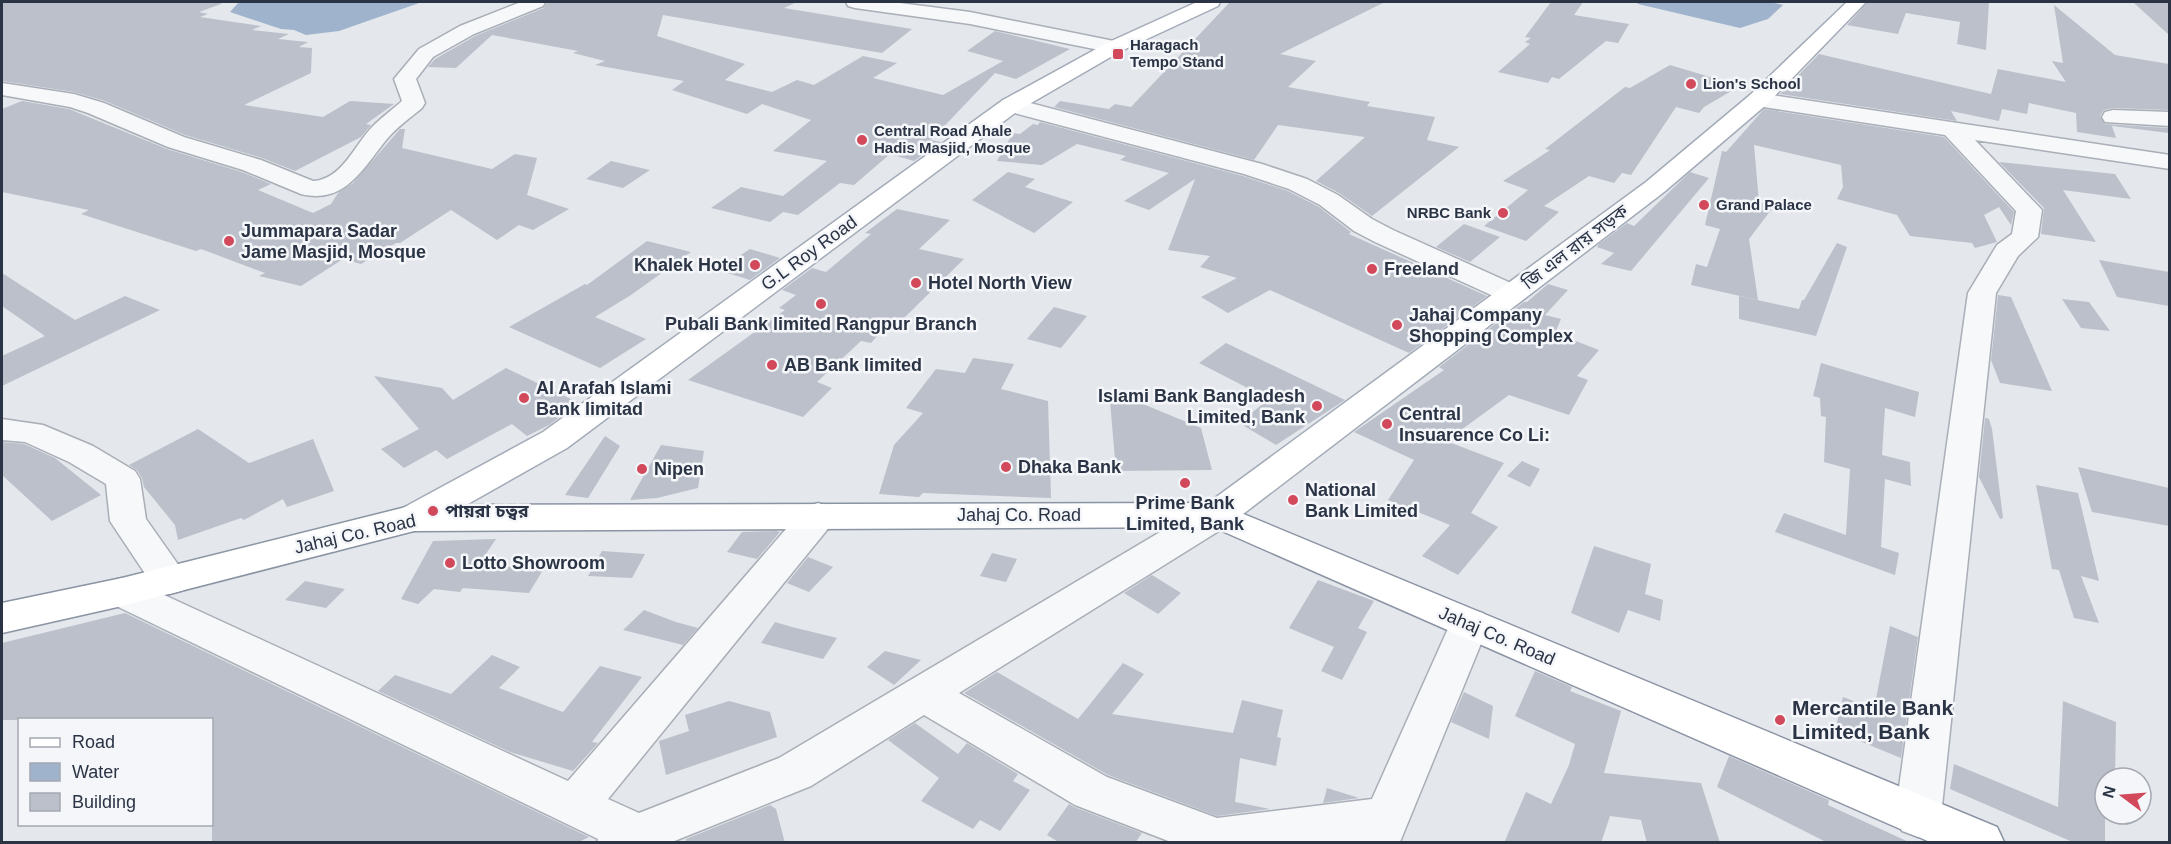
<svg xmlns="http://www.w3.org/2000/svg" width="2171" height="844" font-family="Helvetica,'Noto Sans Bengali',sans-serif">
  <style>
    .water { fill: #9fb4cc }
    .building { fill: #bbc0ca }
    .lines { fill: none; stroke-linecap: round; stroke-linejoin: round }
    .minor-casing { stroke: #a9aeb7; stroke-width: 3 }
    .major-casing { stroke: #a3abb8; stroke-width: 3 }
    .highway-casing { stroke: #8b94a3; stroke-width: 3 }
    .minor { fill: #f7f8fa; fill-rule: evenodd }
    .major { fill: #fff; fill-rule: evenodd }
    .highway { fill: #fff; fill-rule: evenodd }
    .poi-dot { fill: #d1495b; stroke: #f4f6f9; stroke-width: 2 }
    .labels { text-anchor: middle; stroke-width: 5; stroke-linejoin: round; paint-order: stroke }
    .far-poi-label { font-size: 15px; font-weight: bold; fill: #2b3445; stroke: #f4f6f9; text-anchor: start }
    .poi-label { font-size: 18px; font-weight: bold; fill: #2b3445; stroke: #f4f6f9; text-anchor: start }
    .street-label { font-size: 18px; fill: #2b3445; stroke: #f4f6f9 }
    .near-poi-label { font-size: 21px; font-weight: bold; fill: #2b3445; stroke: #f4f6f9; text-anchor: start }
  </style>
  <rect width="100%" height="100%" fill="#e4e7ec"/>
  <path class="water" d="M239,2H422L339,31L306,35L294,30L281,29L230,12Z
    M1636,2H1770L1783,5L1768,19L1740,28L1638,4Z"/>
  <path class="building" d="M2,2H221V4L199,12L208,14L200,17L261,26L252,30L289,34L278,39L308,42L299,47L312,48L311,73L244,105L323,117L350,101L394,104L366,124L371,125L361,137L295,171L262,158L185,135L105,101L74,92L2,81Z
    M547,2H797L784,8L912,29L882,53L663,15L657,36L745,64L725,80L772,92L797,80L814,85L863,56L897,63L873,78L943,95L1003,61L967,51L995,31L1070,49L1016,79L995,73L931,140L941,142L914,161L890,154L854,185L840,183L798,215L783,212L770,222L711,208L741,187L783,196L827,161L773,151L811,120L762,104L747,114L672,90L684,81L595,65L605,61L573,53L578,51L492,35L456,68L428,67L435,59L475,36L544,8Z
    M1230,2H1385L1280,54L1316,61L1288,87L1370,102L1367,106L1435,117L1427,140L1459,147L1372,216L1339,193L1316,181L1365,137L1278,125L1254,160L1054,107L1060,101L1109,109L1115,104L1131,107Z
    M1551,2H1583L1574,15L1629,24L1618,43L1606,41L1559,79L1552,77L1548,83L1498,72L1530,44L1525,42L1531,38L1525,37Z
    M1868,2H1989L1986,50L1957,44L1960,22L1906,13L1907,10L1898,34L1847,25Z
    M2133,2H2169V35Z
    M2054,5L2115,55L2169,64V110L2113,108L2104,110L2100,116L2105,124L2169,128V133L2112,126L2116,138L2077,132L2076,113L2029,103L2027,114L2002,109L1999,121L1951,111L1957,121L1780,94L1819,54L1991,94L1998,69L2066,82L2052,61L2063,63Z
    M1670,65L1740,86L1704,107L1699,113L1676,107L1631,175L1622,173L1614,183L1589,176L1544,206L1559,212L1526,241L1484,226L1528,190L1503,181L1550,150L1545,149L1625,87L1630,88Z
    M22,101L69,109L167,149L242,172L271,184L258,190L313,213L331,204L338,193L353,183L400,129H405L402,148L492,169L515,154L537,158L527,195L569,209L533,230L519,225L497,240L451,210L400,243H396L361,264L343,259L301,286L259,276L265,273L201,249L196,251L81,214L89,210L2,192V109Z
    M1764,109L1944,137L2014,212L2011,225L1999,207L1984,215L1997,242L1975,248L1972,243L1910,236L1897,215L1837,199L1843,187L1841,165L1754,145L1759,202L1774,206L1749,239L1758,300L1691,285L1696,264L1707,267L1720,229L1705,225L1722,151L1726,152Z
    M1040,122L1243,176L1288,191L1319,207L1351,232L1349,234L1487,296L1409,353L1270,290L1228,313L1201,297L1237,278L1200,267L1210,256L1168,250L1195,179L1149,210L1124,201L1169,173L1120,160L1126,156L1077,144L1042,165L997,161L1013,133L1020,134L1033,124L1038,125Z
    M611,161L650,170L623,188L586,179Z
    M1999,162L2115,174L2131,199L2063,190L2096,242L2041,234L2044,208Z
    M1008,172L1035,179L1025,187L1073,202L1034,233L972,200Z
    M1690,172L1709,178L1631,271L1601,264L1614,253L1597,247L1599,244L1627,223L1634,226Z
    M897,209L950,220L919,249L964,259L903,319L894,317L871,343L861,341L817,382L832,388L803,417L688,380L785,310L779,308L796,295L782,290L812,268L826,272L871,234L865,233Z
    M1464,224L1500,237L1470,262L1436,247Z
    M647,241L691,252L631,295L595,317L646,339L600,368L509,327L585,284L587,285Z
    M1837,243L1847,247L1816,336L1739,319V296L1799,309L1802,300H1804Z
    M750,249L780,258L750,280L718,270Z
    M2099,260L2169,272V306L2117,297Z
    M2,273L75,320L125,296L160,310L2,386V356L45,336L2,306Z
    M1548,284L1568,290L1545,315L1561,319L1555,333L1599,350L1577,376L1588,380L1569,415L1509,395L1446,441L1504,463L1471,513L1498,527L1458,575L1422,556L1450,525L1388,500L1414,460L1354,432L1444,370L1439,367L1524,302H1527Z
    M1998,295L2011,297L2052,391L2000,383L1991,360Z
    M2062,299L2089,302L2110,331L2081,328Z
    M1054,307L1087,316L1061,348L1027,339Z
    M1226,343L1345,400L1276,445L1239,423L1269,399L1199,363Z
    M973,358L1014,364L1001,389L1048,401L1051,498L923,493L919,497L879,494L894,445L923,413L906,408L936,369L965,373Z
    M1821,363L1919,392L1915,417L1885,408L1882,455L1910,462L1911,486L1885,479L1881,547L1899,553L1895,575L1775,532L1784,513L1846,535L1850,469L1824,462L1826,417L1821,416L1820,398L1813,396Z
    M506,368L579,403L549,425L527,436L512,424L447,459L436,450L404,468L381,449L419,429L374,376L442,388L453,400Z
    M1109,390L1201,428L1212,470L1116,471Z
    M1985,418L1989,419L1992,429L2003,518L2000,519L1979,477Z
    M198,429L249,463L313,439L334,491L287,507L283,499L244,520L241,518L178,540L175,525L144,487L142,478L137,470L129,465Z
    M605,436L620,446L588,498L565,495Z
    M2,442L24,444L55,458L101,495L52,521L2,475Z
    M661,445L704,451L698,488L657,498L630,500Z
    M1522,461L1540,469L1530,487L1507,476Z
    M2078,467L2169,488V526L2092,512Z
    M2036,485L2078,493L2099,581L2081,576L2099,623L2074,618L2059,570L2052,569Z
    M776,531L780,532L757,559L727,552L742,532Z
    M496,539L479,564L543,570L529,593L463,588L460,592L434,589L418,604L401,599L433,541Z
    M1594,546L1651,564L1645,594L1663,600L1660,621L1628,610L1619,633L1571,613Z
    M602,551L645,554L632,578L588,576Z
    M992,553L1017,559L1006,582L980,576Z
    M808,557L833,567L809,592L787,583Z
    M1152,575L1181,593L1158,614L1124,593Z
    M1318,580L1374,601L1358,628L1367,632L1342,680L1321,671L1334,647L1289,628Z
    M305,581L345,589L326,608L285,600Z
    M644,610L676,622L698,628L683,645L623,630Z
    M125,613L589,837L577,843H212V720H2V643Z
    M775,622L792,627L837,638L823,659L761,643Z
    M1890,626L1918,637L1901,758L1835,731L1843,697L1874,709Z
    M885,651L921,660L894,685L867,667Z
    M492,655L520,667L499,688L563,712L600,666L642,677L592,742L598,743L573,771L510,752L378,691L395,675L451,694Z
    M1123,663L1144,674L1112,714L1233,733L1242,700L1283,710L1277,737L1281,738L1276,766L1240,758L1235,802L1270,809L1217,816L1108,775L964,693L997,672L1078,719Z
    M1535,671L1572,687L1570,691L1621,711L1604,773L1701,783L1720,843H1647L1641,820L1610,816L1601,843H1504L1526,792L1551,804L1569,765L1575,744L1515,716Z
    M1464,692L1493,706L1489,739L1451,722Z
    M729,701L770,712L777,737L666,775L659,741L689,731L685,715Z
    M2063,701L2116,722L2115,778H2105V843H2075L1950,789L1954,764L2058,807Z
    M915,723L958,754L967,743L1018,774L1013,781L1030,790L1000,831L980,820L973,829L921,801L939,778L888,740Z
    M1729,756L1829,800L1828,805L1911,843H1828L1717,787Z
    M1327,788L1359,798L1323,803Z
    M1069,804L1074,807L1142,833L1135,843H1060L1047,835Z
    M770,805L776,809L785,843H686V839Z"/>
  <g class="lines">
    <g class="minor-casing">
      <path id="minor" d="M521,2H545L543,6L474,34L433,57L416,79L425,103L422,108C410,118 397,127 387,139C363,168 345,205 301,194L243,170L168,147L88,113L70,107L2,95V83L74,94L104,103L184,137L261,160L313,181C342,180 355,144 373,126C382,117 393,109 402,101L394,79L419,49L460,26Z
        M846,2H892L970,12L1114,41L1121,43L1124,47L1121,51L1114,53L970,24L855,8L848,6Z
        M1758,93L2170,155V169L1975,140L2042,210L2038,237L2018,256L1996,293L1941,816L1934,831L1918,837L1902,831L1895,816L1968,293L1997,245L2012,234L2016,211L1945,135L1750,105L1747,100L1750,95Z
        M1011,98L1262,164L1307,179L1338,195L1372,219L1393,230L1522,288L1526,294L1522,300L1512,303L1502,300L1375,242L1354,231L1320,205L1289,189L1244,174L1003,110L1000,105L1003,100Z
        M2113,110L2170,112V126L2105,122L2102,117L2105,112Z
        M2,419L43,425L93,446L135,471L140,479L146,519L189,580L184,590L170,594L156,590L110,521L106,484L69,462L25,442L2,440Z
        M818,503L831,507L836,516L831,525L608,799L639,813L779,758L1204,506L1217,503L1230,506L1235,515L1230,524L959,693L1107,777L1217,818L1372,799L1455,613L1469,609L1483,613L1489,624L1400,842H1171L1075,805L924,715L811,786L672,842H597L598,839L108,602L103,592L108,582L122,578L136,582L568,781L805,507Z"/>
    </g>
    <g class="major-casing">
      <path id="major" d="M1197,2H1220L1218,6L1121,51L1019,110L567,448L427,527L414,531L401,527L396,518L401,509L543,432L1003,100L1107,43Z
        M1847,2H1866L1766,105L1664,192L1230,524L1217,527L1204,524L1199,515L1204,506L1646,182L1750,95Z"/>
    </g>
    <g class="highway-casing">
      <path id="highway" d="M1217,503L1997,827L2004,842H1930L1213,527L414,531L122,606L2,633V603L122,578L414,505Z"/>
    </g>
    <use href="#minor" class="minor"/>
    <use href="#major" class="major"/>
    <use href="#highway" class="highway"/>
  </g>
  <g class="poi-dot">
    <rect x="1112" y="48" width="12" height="12" rx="3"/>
    <circle cx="1691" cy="84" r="6"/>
    <circle cx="862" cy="140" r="6"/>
    <circle cx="1704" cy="205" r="6"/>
    <circle cx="1503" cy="213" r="6"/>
    <circle cx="229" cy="241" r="6"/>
    <circle cx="755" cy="265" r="6"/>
    <circle cx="1372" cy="269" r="6"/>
    <circle cx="916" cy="283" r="6"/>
    <circle cx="821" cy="304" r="6"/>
    <circle cx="1397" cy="325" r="6"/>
    <circle cx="772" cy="365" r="6"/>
    <circle cx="524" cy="398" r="6"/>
    <circle cx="1317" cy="406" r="6"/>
    <circle cx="1387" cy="424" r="6"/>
    <circle cx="1006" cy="467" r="6"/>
    <circle cx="642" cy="469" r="6"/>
    <circle cx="1185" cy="483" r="6"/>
    <circle cx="1293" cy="500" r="6"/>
    <circle cx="433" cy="511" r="6"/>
    <circle cx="450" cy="563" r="6"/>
    <circle cx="1780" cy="720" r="6"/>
  </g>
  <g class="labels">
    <g class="far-poi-label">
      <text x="1130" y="50">Haragach<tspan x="1130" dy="17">Tempo Stand</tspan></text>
      <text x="1703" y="89">Lion's School</text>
      <text x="874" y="136">Central Road Ahale<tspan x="874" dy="17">Hadis Masjid, Mosque</tspan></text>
      <text x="1716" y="210">Grand Palace</text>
      <text x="1491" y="218" text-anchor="end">NRBC Bank</text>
    </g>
    <g class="poi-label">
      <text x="241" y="237">Jummapara Sadar<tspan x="241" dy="21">Jame Masjid, Mosque</tspan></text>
      <text x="743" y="271" text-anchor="end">Khalek Hotel</text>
      <text x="1384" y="275">Freeland</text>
      <text x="928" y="289">Hotel North View</text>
      <text x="1409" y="321">Jahaj Company<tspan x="1409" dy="21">Shopping Complex</tspan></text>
      <text x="821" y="330" text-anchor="middle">Pubali Bank limited Rangpur Branch</text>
      <text x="784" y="371">AB Bank limited</text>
      <text x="536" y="394">Al Arafah Islami<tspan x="536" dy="21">Bank limitad</tspan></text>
      <text x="1305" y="402" text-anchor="end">Islami Bank Bangladesh<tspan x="1305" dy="21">Limited, Bank</tspan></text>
      <text x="1399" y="420">Central<tspan x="1399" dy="21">Insuarence Co Li:</tspan></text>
      <text x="1018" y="473">Dhaka Bank</text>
      <text x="654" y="475">Nipen</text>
      <text x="1305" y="496">National<tspan x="1305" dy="21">Bank Limited</tspan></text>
      <text x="1185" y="509" text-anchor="middle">Prime Bank<tspan x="1185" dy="21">Limited, Bank</tspan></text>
      <text x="445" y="517">পায়রা চত্বর</text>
      <text x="462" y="569">Lotto Showroom</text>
    </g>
    <g class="street-label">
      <text transform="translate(1575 247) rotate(-37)" y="6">জি এল রায় সড়ক</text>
      <text transform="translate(809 253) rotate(-36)" y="6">G.L Roy Road</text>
      <text x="1019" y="521">Jahaj Co. Road</text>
      <text transform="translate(355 534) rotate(-13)" y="6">Jahaj Co. Road</text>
      <text transform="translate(1497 636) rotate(23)" y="6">Jahaj Co. Road</text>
    </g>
    <g class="near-poi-label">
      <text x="1792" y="715">Mercantile Bank<tspan x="1792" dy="24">Limited, Bank</tspan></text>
    </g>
  </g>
  <rect width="2171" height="844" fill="none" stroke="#2b3445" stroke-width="6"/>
  <rect x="18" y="718" width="195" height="108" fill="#f4f6f9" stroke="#a4a8b1" stroke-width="1.5"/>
  <rect x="30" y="738" width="30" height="9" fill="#ffffff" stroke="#a4a8b1" stroke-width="1.5"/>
  <text x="72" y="748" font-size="18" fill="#2b3445">Road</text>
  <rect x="30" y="763" width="30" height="18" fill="#9fb4cc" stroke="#a4a8b1" stroke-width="1.5"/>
  <text x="72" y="778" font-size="18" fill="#2b3445">Water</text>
  <rect x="30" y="793" width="30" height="18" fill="#bbc0ca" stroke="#a4a8b1" stroke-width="1.5"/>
  <text x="72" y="808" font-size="18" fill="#2b3445">Building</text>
  <g transform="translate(2123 796) rotate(286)"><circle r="28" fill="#f4f6f9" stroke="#a4a8b1" stroke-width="1.5"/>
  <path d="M0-4.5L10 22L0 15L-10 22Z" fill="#d1495b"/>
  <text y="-9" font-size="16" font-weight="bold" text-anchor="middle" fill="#2b3445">N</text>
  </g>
</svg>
